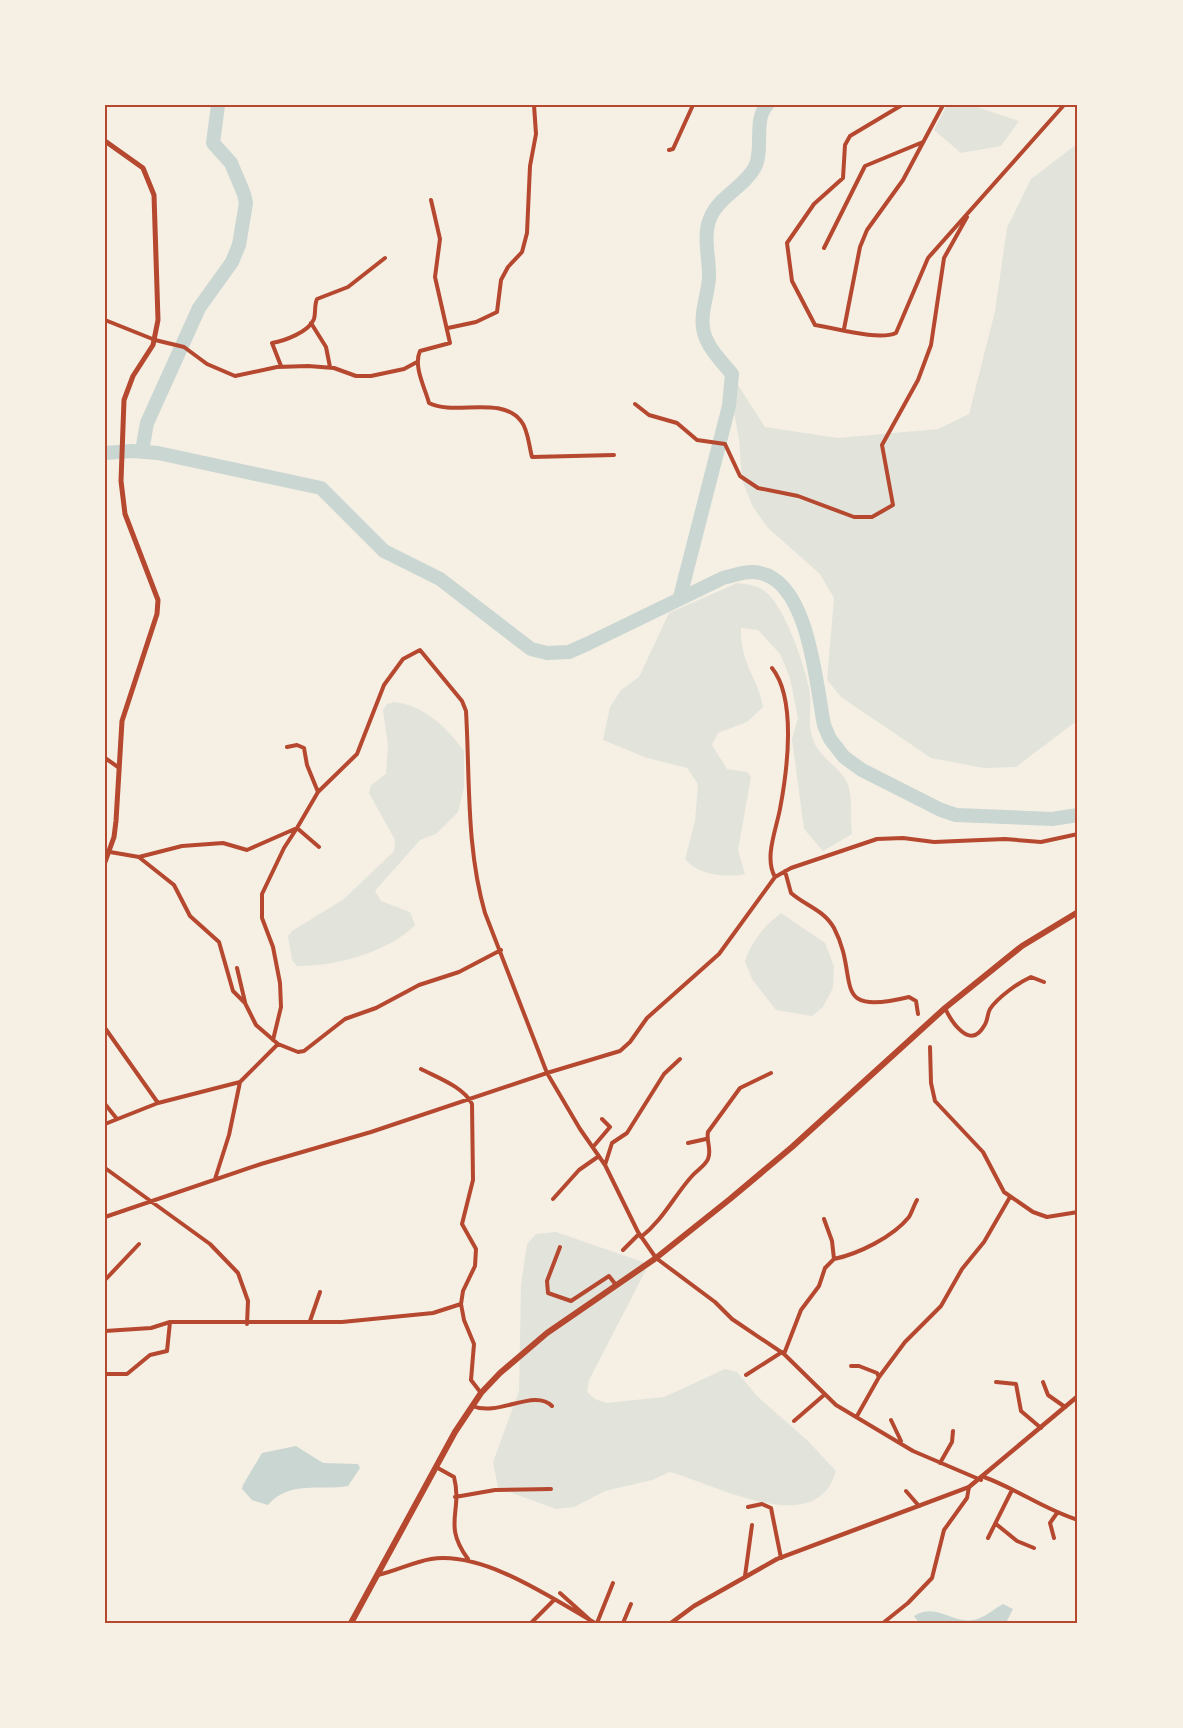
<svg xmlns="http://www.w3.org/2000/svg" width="1183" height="1728" font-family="Overpass,sans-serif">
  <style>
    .green { fill: #e2e4dc }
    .water { fill: #c9d6d2 }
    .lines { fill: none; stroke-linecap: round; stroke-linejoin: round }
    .river { stroke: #c9d6d2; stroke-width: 14 }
    .minor { stroke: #b5482f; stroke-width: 4 }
    .tertiary { stroke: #b5482f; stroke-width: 4.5 }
    .secondary { stroke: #b5482f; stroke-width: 5 }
    .primary { stroke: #b5482f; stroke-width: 6 }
    .neatline { fill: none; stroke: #b5482f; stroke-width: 2 }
  </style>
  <rect width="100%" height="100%" fill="#f6efe4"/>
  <path class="green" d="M947,105H971L1019,121L1001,146L961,153L934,130Z
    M1078,143V720L1016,767L984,768L931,758L841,697L827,680L834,598L820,574L768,528L753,507L742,480L739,439L729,387L736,382L765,427L838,438L938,429L969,414L995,311L1007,228L1031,179Z
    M737,583C746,584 755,585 763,590C784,603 804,664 809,688C813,706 806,724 814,742C819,755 835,765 844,777C855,793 849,814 852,834L823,851L804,829L792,739L798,718L790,678L780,654L758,630L741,628C740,665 758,676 763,707L747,722L718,733L712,745L727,769L747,772L751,777L738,850L745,874C726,878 697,875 685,859L695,821L698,784L687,768L647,758L603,740L610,707L621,690L639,677L669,613Z
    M394,702C423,705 447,727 464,751V788L458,812L436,834L420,840L375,891L381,901L410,912L415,925C389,952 334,967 297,966L292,960L288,936L292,931L344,899L394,851L395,840L369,793L371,785L386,774L388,745L383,710L387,704Z
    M781,913L825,943L834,966L833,988L823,1007L812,1016L776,1010L752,979L745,961C753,940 763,927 781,913Z
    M556,1232L643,1262L646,1270L589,1380L587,1392L595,1399L606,1403L664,1397L725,1369L737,1372L758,1397L807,1440L836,1471C817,1541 714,1484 670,1472L652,1480L605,1491L574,1507L556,1509L498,1488L493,1462L519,1391L521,1285L527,1244L536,1234Z"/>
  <path class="water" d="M296,1446L323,1463L358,1464L360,1468L348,1486C320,1491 289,1480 268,1505L252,1500L242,1489L243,1485L262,1453Z
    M1003,1604L1013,1609L1006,1623H919L914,1616C937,1602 951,1624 974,1620C984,1618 994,1609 1003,1604Z"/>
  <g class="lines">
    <path class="river" d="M142,451L147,423L199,308L232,262L239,245L246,203L244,194L231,163L213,143L218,105
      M105,453L132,451L158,453L321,488L384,551L440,579L531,649L547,653L569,652L587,644L723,578C735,575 748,570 760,573C809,583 816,684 824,725L830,739L844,757L862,770L941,810L956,815L1052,819L1078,815
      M680,597L729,406L732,374C722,362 708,348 704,333C699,315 708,295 709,278C710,257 701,234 712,214C722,195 745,186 755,167C764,149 753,120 767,105"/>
    <path class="minor" d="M902,105L850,136L845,145L843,178L814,204L787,243L792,281L815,325C835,328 879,341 896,333L928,258L1064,105
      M669,150L673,149L693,105
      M431,200L440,239L435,277L450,343L420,351C413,366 425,388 429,403C454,416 501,395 521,421C528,429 529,446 532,457L614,455
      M824,248L865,166L923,142
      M105,320L155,340L184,347L207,364L235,376L277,367L308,366L334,368L356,376H371L404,369L417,362
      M311,323L326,347L330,367
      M448,328L476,322L497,312L501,280L508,267L522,252L527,233L530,166L536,134L534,105
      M844,329L860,247L867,230L903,180L943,105
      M281,366L272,343C284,341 309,332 314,319C316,312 314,306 317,299L348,287L385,258
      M635,404L649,415L677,423L697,440L725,444L740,476L758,488L798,496L854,517H872L893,505L882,445L918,380L931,345L944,258L967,217
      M772,668C797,699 787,772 780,809C776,830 764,858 775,877
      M287,747L297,745L304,748L307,765L318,792
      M105,758L118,767
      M110,852L139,857L182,846L223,843L247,850L297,828L318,792L357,754L384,685L403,659L420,650L462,701L466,711C470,779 466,847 485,913L547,1073L580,1129L605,1165L638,1232L656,1258L715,1302L732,1319L784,1354L836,1405L913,1451L981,1480
      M140,858L174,885L190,916L219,942L233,991L245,1003L256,1025L278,1044L298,1052L304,1051L345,1019L376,1008L419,985L459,972L501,950
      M785,871L791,893C806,906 824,910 834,928C861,979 827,1017 909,997L916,1001L918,1014
      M237,968L245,1002
      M945,1008C951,1021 970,1051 984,1026C988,1021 987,1014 990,1009C998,997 1018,983 1031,977L1044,982
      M105,1028L158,1103
      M273,1040L281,1007L280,983L273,947L262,918V894L284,848L297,828L319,847
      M930,1047L931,1083L935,1101L983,1152L1004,1192L1033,1212L1047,1217L1078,1212
      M421,1069C436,1077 464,1087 472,1104L473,1180L462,1224L476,1249L475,1266L463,1291L461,1304L464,1320L474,1344L471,1380L481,1393
      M105,1104L117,1119
      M105,1124L158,1103L240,1082L278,1044
      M688,1143L706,1139
      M593,1147L610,1127L602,1119
      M605,1165L612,1143L627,1133L664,1074L680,1059
      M105,1168L210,1244L238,1273L248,1301L247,1324
      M215,1179L229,1135L240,1082
      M553,1199L579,1170L599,1156
      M105,1217L261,1164L371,1132L547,1073L620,1051L630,1042L647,1018L719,954L775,877L791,868L877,839L903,838L934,842L1005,839L1041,842L1078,834
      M641,1237C663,1220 674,1196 692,1176C697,1170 705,1166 708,1159C712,1150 706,1141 708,1132L740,1088L771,1073
      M560,1247L547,1281L548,1293L571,1301L609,1276L616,1285
      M623,1250L639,1234
      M834,1259C858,1254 893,1237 909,1217C912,1212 914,1205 917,1200
      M105,1280L139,1244
      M310,1321L320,1292
      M105,1331L151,1328L170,1322H342L433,1313L461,1304
      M784,1354L801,1310L819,1286L825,1268L834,1259L832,1241L824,1219
      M851,1366H859L877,1373L879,1377L857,1416
      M105,1374H127L150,1355L167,1351L170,1322
      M746,1375L782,1352
      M879,1377L905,1342L941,1306L962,1269L984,1242L1010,1197
      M996,1382L1016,1384L1021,1411L1041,1428
      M1043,1382L1048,1395L1065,1407
      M472,1406C499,1417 534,1388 552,1406
      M891,1420L901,1441
      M794,1421L824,1395
      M940,1463L952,1442L953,1431
      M436,1467L454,1477C463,1512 442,1524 468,1559
      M984,1477C1017,1489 1045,1510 1078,1520
      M906,1491L919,1506
      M455,1497L495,1490L551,1489
      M748,1507L762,1504L771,1508L781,1558
      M996,1524L1017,1541L1034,1548
      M988,1538L1012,1490
      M1054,1538L1050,1523L1057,1513
      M378,1575C396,1571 413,1562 431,1559C483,1551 550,1597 595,1623
      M745,1576L752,1525
      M560,1593L590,1620
      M315,1623H316
      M531,1623L554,1600
      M597,1623L613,1583
      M623,1623L631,1604
      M883,1623L908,1603L932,1578L944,1530L967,1498L969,1487"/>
    <path class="tertiary" d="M671,1623L694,1606L777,1559L969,1487L1078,1396"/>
    <path class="secondary" d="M105,141L143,168L154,195L158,320L153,345L133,376L124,400L121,481L125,514L158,600L157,614L122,721L116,821L114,837L105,862"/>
    <path class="primary" d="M351,1623L455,1432L481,1393L500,1373L547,1333L656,1258L730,1199L792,1147L945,1008L1022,946L1078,912"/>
  </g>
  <rect width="1183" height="1728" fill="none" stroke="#f6efe4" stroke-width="213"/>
  <rect x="106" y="106" width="970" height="1516" class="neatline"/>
</svg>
